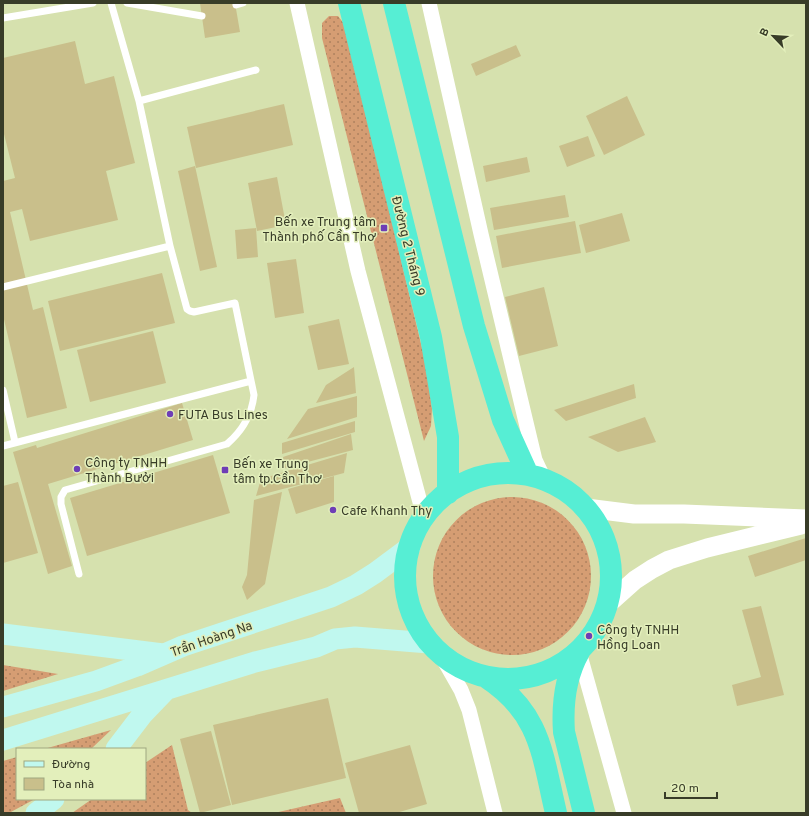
<svg xmlns="http://www.w3.org/2000/svg" width="809" height="816" font-family="Overpass,sans-serif">
  <style>
    .grass { fill: url(#grass-dots) }
    .building { fill: #c9bf8b }
    .lines { fill: none; stroke-linecap: round; stroke-linejoin: round }
    .service { stroke: #fff; stroke-width: 7 }
    .minor { stroke: #fff; stroke-width: 15 }
    .tertiary { stroke: #fff; stroke-width: 19 }
    .secondary { stroke: #c0f8ef; stroke-width: 21 }
    .trunk { stroke: #56eed4; stroke-width: 22 }
    .poi-dot { fill: #6e3eb6; stroke: #e3efbb; stroke-width: 1.5 }
    .labels { text-anchor: middle; stroke-width: 3; stroke-linejoin: round; paint-order: stroke }
    .poi-label { font-size: 13px; fill: #383c28; stroke: #e3efbb; text-anchor: start }
    .street-label { font-size: 13px; fill: #383c28; stroke: #e3efbb }
  </style>
  <defs>
    <pattern id="grass-dots" width="8" height="8" patternUnits="userSpaceOnUse"><rect width="8" height="8" fill="#d59d73"/><path d="M2 2h.1M6 6h.1" fill="none" stroke="#ae815e" stroke-width="1.8" stroke-linecap="round"/></pattern>
  </defs>
  <rect width="100%" height="100%" fill="#d6e1ae"/>
  <path class="grass" d="M329,16H338L345,25L427,369L432,409L431,426L424,441L322,38V23Z
    M433 576a79 79 0 1 1 158 0a79 79 0 1 1-158 0Z
    M3,665L58,674L3,691Z
    M111,730L91,749H44Z
    M172,745L188,810L192,813H72L92,799H145V763Z
    M17,757V799H35L9,813H3V761Z
    M340,798L346,813H274Z"/>
  <path class="building" d="M200,3H235L240,32L205,38Z
    M75,41L85,84L114,76L135,163L106,171L118,220L30,241L22,209L10,212L33,310L43,307L67,408L27,418L3,315V181L15,178L3,130V58Z
    M516,45L521,56L476,76L471,64Z
    M627,96L645,135L604,155L586,116Z
    M284,104L293,145L196,168L187,127Z
    M588,136L595,156L567,167L559,146Z
    M527,157L530,172L486,182L483,166Z
    M195,166L217,267L200,271L178,171Z
    M277,177L286,225L257,231L248,183Z
    M565,195L569,217L494,230L490,208Z
    M622,213L630,241L586,253L579,225Z
    M575,221L581,253L502,268L496,236Z
    M256,228L258,257L237,259L235,230Z
    M296,259L304,313L275,318L267,263Z
    M162,273L175,323L60,351L48,301Z
    M544,287L558,346L519,356L505,297Z
    M339,319L349,364L318,370L308,326Z
    M153,331L166,383L90,402L77,350Z
    M354,367L356,393L316,403L326,385Z
    M634,384L636,398L566,421L554,410Z
    M357,396V417L287,439L308,409Z
    M182,403L193,440L48,484L72,566L48,574L13,452L36,445L37,448Z
    M645,417L656,442L618,452L588,437Z
    M355,421V432L282,454V443Z
    M351,434L353,450L285,468L283,457Z
    M347,453L344,473L256,496L261,479Z
    M213,455L230,513L87,556L70,498Z
    M334,476V502L296,514L288,489Z
    M18,482L38,553L3,563V486Z
    M282,492L265,584L247,600L242,587L247,575L254,500Z
    M806,538V560L755,577L748,556Z
    M761,606L784,695L737,706L732,685L761,677L742,610Z
    M328,698L346,778L232,805L213,725Z
    M211,731L231,805L200,813L180,739Z
    M410,745L427,804L396,813H359L345,763Z"/>
  <g class="lines">
    <path class="service" d="M111,3L139,101L170,246
      M127,3L202,16
      M236,5L243,3
      M3,18L93,3
      M139,101L256,70
      M3,287L170,246L187,309L190,311L194,312L235,303L254,395C252,414 242,431 227,444L65,490L61,497V504L79,574
      M3,390L15,442
      M3,446L251,381"/>
    <path class="minor" d="M297,3L358,271L424,517
      M429,3L481,234L535,460L544,479
      M579,652L624,813
      M441,655L461,690L469,710L495,813"/>
    <path class="tertiary" d="M586,508L634,514H684L806,519
      M607,605L635,580L652,569L669,560L707,548L801,525"/>
    <path class="secondary" d="M3,634L163,654
      M3,707L96,681L137,666L183,646L331,597L356,585L375,573L410,547
      M3,740L255,662L316,647L335,639L355,637L429,643
      M116,749L142,715L166,690
      M36,813L54,799"/>
    <path class="trunk" d="M349,3L431,337L448,437V493
      M394,3L474,326L503,420L528,475
      M405 576a103 103 0 1 1 206 0a103 103 0 1 1-206 0Z
      M579,652C565,677 562,703 564,732L584,813
      M486,677C541,713 542,754 556,813"/>
  </g>
  <g class="poi-dot">
    <rect x="380" y="224" width="8" height="8" rx="2"/>
    <circle cx="170" cy="414" r="4"/>
    <circle cx="77" cy="469" r="4"/>
    <rect x="221" y="466" width="8" height="8" rx="2"/>
    <circle cx="333" cy="510" r="4"/>
    <circle cx="589" cy="636" r="4"/>
  </g>
  <g class="labels">
    <g class="poi-label">
      <text x="376" y="226" text-anchor="end">Bến xe Trung tâm<tspan x="376" dy="15">Thành phố Cần Thơ</tspan></text>
      <text x="178" y="419">FUTA Bus Lines</text>
      <text x="85" y="467">Công ty TNHH<tspan x="85" dy="15">Thành Bưởi</tspan></text>
      <text x="233" y="468">Bến xe Trung<tspan x="233" dy="15">tâm tp.Cần Thơ</tspan></text>
      <text x="341" y="515">Cafe Khanh Thy</text>
      <text x="597" y="634">Công ty TNHH<tspan x="597" dy="15">Hồng Loan</tspan></text>
    </g>
    <g class="street-label">
      <text transform="translate(409 246) rotate(76)" y="5">Đường 2 Tháng 9</text>
      <text transform="translate(211 638) rotate(-19)" y="5">Trần Hoàng Na</text>
    </g>
  </g>
  <rect width="809" height="816" fill="none" stroke="#383c28" stroke-width="8"/>
  <rect x="16" y="748" width="130" height="52" fill="#e3efbb" stroke="#9fa780"/>
  <rect x="24" y="761" width="20" height="6" fill="#c0f8ef" stroke="#9fa780"/>
  <text x="52" y="768" font-size="12" fill="#383c28">Đường</text>
  <rect x="24" y="778" width="20" height="12" fill="#c9bf8b" stroke="#9fa780"/>
  <text x="52" y="788" font-size="12" fill="#383c28">Tòa nhà</text>
  <g transform="translate(773 36) rotate(295)" stroke="#e3efbb" stroke-width="3" paint-order="stroke">
  <path d="M0-3L7 15L0 10L-7 15Z" fill="#383c28"/>
  <text y="-6" font-size="11" font-weight="bold" text-anchor="middle" fill="#383c28">B</text>
  </g>
  <path d="M665 792v6h52v-6" fill="none" stroke="#383c28" stroke-width="2"/>
  <text x="671" y="792" font-size="12" fill="#383c28" stroke="#e3efbb" stroke-width="3" paint-order="stroke">20 m</text>
</svg>
